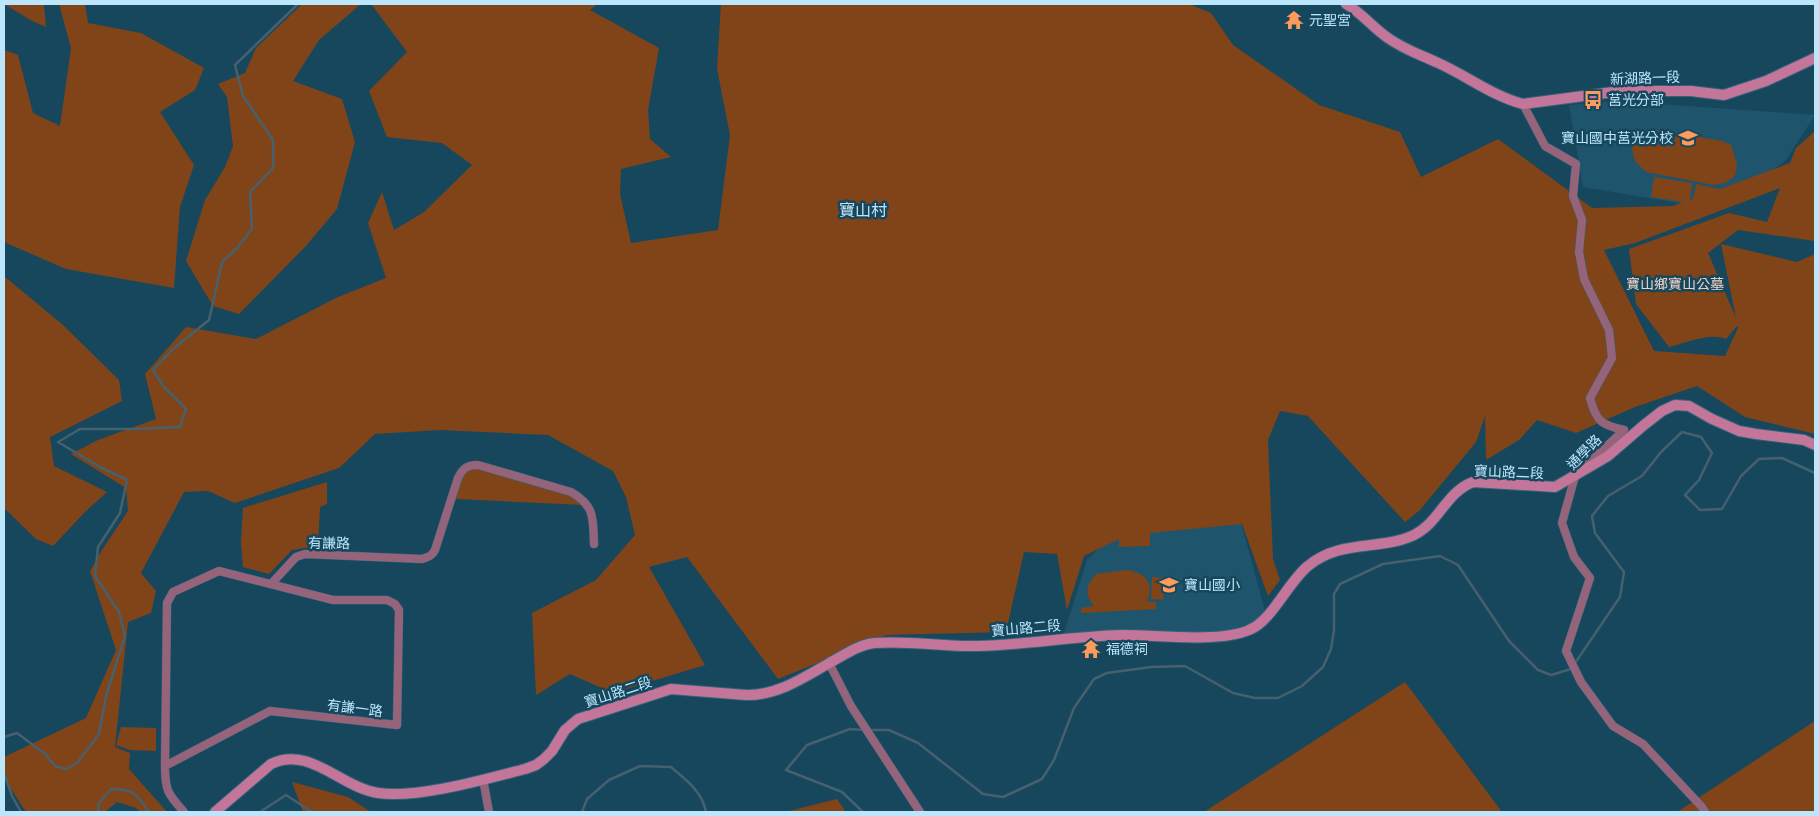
<svg xmlns="http://www.w3.org/2000/svg" width="1819" height="816" font-family="'Work Sans','Noto Sans TC',sans-serif">
  <style>
    .built { fill: #1e556d }
    .green { fill: #814418; fill-rule: evenodd }
    .lines { fill: none; stroke-linecap: round; stroke-linejoin: round }
    .stream { stroke: #46606d; stroke-width: 2.5 }
    .street-casing { stroke: #34647a; stroke-width: 9 }
    .secondary-casing { stroke: #34647a; stroke-width: 12 }
    .street { stroke: #96647a; stroke-width: 8 }
    .secondary { stroke: #c37699; stroke-width: 10 }
    .labels { text-anchor: middle; stroke-width: 5; stroke-linejoin: round; paint-order: stroke }
    .poi-label { font-size: 14px; fill: #bce6fc; stroke: #16475d; text-anchor: start }
    .street-label { font-size: 14px; fill: #bce6fc; stroke: #16475d }
    .park-label { font-size: 14px; fill: #eed3c3; stroke: #16475d }
    .quarter-label { font-size: 16px; fill: #c1e2f4; stroke: #16475d }
  </style>
  <rect width="100%" height="100%" fill="#16475d"/>
  <path class="built" d="M1616,101L1815,115L1786,160L1721,210L1583,187L1569,105Z
    M1239,515L1265,611L1255,624L1237,632L1064,633L1087,560L1118,529Z"/>
  <path class="green" d="M4,4H44L46,27L32,21Z
    M59,4H85L88,23L141,33L204,68L195,90L160,112L194,165L180,207L174,288L66,269L4,242V50L18,55L33,113L60,126L71,48Z
    M302,4H361L319,40L293,81L342,99L355,142L337,209L305,247L239,314L213,306L186,261L205,200L225,167L233,146L227,97L218,84L245,73L256,48Z
    M371,4H597L590,10L659,48L648,110L650,139L671,157L621,169L620,194L631,243L718,230L730,135L717,69L721,4H1189L1211,13L1233,45L1319,105L1400,132L1421,177L1498,139L1592,208L1673,206L1683,202L1651,197L1654,177L1692,183L1690,200L1693,199L1696,184L1720,189L1790,163L1796,148L1815,131V241L1738,230L1708,253L1736,318L1721,244L1797,262L1815,254V434L1745,417L1697,386L1635,407L1576,433L1537,420L1519,440L1486,460L1485,416L1476,442L1420,510L1405,522L1308,416L1280,411L1268,440L1273,559L1280,580L1268,596L1242,524L1150,533V546L1119,547V539L1084,556L1067,610L1057,554L1024,552L1006,632L887,635L778,679L687,557L649,567L705,665L613,693L570,674L536,695L532,613L596,580L635,535L626,497L613,471L548,435L440,430L375,434L339,468L235,503L208,491L184,492L141,573L156,591L151,613L128,622L115,747L130,753L129,769L167,812H140L136,808L117,802L105,812H26L4,778V757L86,718L116,650L90,571L102,550L128,511L126,488L71,454L98,440L156,419L145,374L186,327L256,339L338,297L386,278L368,223L382,192L394,230L424,212L472,165L442,143L387,137L369,91L407,52ZM1780,188L1767,222L1729,213L1629,249L1636,304L1669,347C1685,343 1711,332 1726,339L1737,326L1738,328L1725,356L1654,351L1604,250L1635,243Z
    M1651,129L1722,141L1731,145L1737,164L1735,176L1725,183L1714,185L1646,172L1635,161L1632,150L1634,140L1641,132Z
    M4,276L63,325L119,380L122,401L50,437L54,466L107,492L86,511L53,546L36,539L4,508Z
    M479,467L568,495L583,505L456,499C461,483 460,469 479,467Z
    M327,482V504L320,507L318,546L292,550L269,574L243,567L241,542L243,508Z
    M1127,570C1147,573 1154,583 1147,602H1156V609L1081,613V608L1094,606C1084,595 1086,585 1096,574Z
    M1152,577L1164,578L1163,600L1151,599Z
    M1405,682L1502,812H1204Z
    M1815,721V812H1677Z
    M121,727L156,728V751L130,750L116,745Z
    M292,782L348,797L371,812H303Z
    M837,799L846,812H785Z"/>
  <g class="lines">
    <path class="stream" d="M869,730H889L918,743L983,794L1003,797L1042,779L1054,760L1074,708L1094,679L1107,673L1151,667L1185,666L1233,693L1255,698H1278L1302,686L1323,667L1331,649L1334,630V594L1340,584L1383,564L1440,556L1458,565L1509,641L1538,670L1551,675L1571,669L1620,597L1624,572L1595,533L1592,516L1608,496L1642,476L1661,452L1682,432L1701,437L1712,453L1699,480L1685,495L1700,510L1722,509L1741,476L1759,459L1782,458L1815,473
      M4,737L17,733L45,754L55,766L66,769L77,763L99,734L106,696L125,636L119,612L95,576L98,547L120,513L127,480L100,467L58,442L80,429H135L180,427L186,409L164,387L153,370L173,349L209,320L222,262L237,248L252,229L250,192L273,168V140L243,96L235,65L298,4
      M4,773L12,796L21,812
      M98,812L99,803L111,789C135,789 136,794 149,812
      M260,812L286,795L312,812
      M582,812L587,799L609,780L640,766L671,767C686,780 702,791 706,812
      M863,812L842,792L786,770L807,745L850,729L864,730"/>
    <g class="street-casing">
      <path id="street" d="M1523,104L1545,146L1576,164L1573,196L1582,220L1579,252L1584,279L1609,330L1612,358L1590,398C1596,421 1601,425 1624,430L1588,464
        M1578,474L1575,476L1562,523L1574,557L1590,578L1566,651L1581,682L1613,726L1643,744L1702,807L1705,812
        M272,583L296,557L305,554L422,559C428,557 432,556 435,550L458,478C463,468 467,465 478,465L571,492C595,506 593,518 594,544
        M829,663L851,706L920,812
        M165,766L270,711L397,725L399,610L395,604L387,600H333L219,571L173,592L167,603L165,766C165,791 168,794 184,812
        M483,779L489,812"/>
    </g>
    <g class="secondary-casing">
      <path id="secondary" d="M1346,4C1362,13 1373,28 1388,38C1405,50 1419,54 1436,62C1466,75 1492,96 1523,104L1621,91H1691L1724,95L1766,81L1815,58
        M215,812L271,764C309,745 340,787 378,793C417,799 486,779 525,769L536,765L544,759L552,751L565,730L578,719L671,689L746,695C777,696 805,677 831,662C844,655 858,645 874,643C909,640 944,647 978,646C1026,645 1074,636 1122,635C1157,635 1219,643 1249,630C1272,621 1288,582 1308,566C1340,539 1380,551 1414,535C1440,522 1445,493 1473,482L1555,487L1608,456L1644,425L1662,411L1675,405L1689,406L1712,419L1739,431L1756,434L1804,440L1815,445"/>
    </g>
    <use href="#street" class="street"/>
    <use href="#secondary" class="secondary"/>
  </g>
  <defs>
    <g id="temple-bare" transform="scale(1.5)"><path d="M0-6L5-2H3V0L6.5 2.5H4V6H1.5V3h-3V6H-4V2.5H-6.5L-3 0V-2H-5Z" fill="#ff9b5a" stroke="#16475d" stroke-width="2.5" paint-order="stroke"/></g>
    <g id="bus-bare" transform="scale(1.5)"><path d="M-5-6H5V4H4V6H2V4H-2V6H-4V4H-5ZM-3.5-4V0h7V-4ZM-3.5 1.2v1.5H-2V1.2ZM2 1.2v1.5H3.5V1.2Z" fill="#ff9b5a" stroke="#16475d" stroke-width="2.5" paint-order="stroke"/></g>
    <g id="school-bare" transform="scale(1.5)"><path d="M0-5L7-2L0 1L-7-2ZM-4 1L0 2.5L4 1V4Q0 6-4 4Z" fill="#ff9b5a" stroke="#16475d" stroke-width="2.5" paint-order="stroke"/></g>
  </defs>
  <g fill-rule="evenodd">
    <use href="#temple-bare" x="1294" y="20"/>
    <use href="#bus-bare" x="1593" y="100"/>
    <use href="#school-bare" x="1688" y="138"/>
    <use href="#school-bare" x="1169" y="585"/>
    <use href="#temple-bare" x="1091" y="649"/>
  </g>
  <g class="labels">
    <g class="poi-label">
      <text x="1309" y="25">元聖宮</text>
      <text x="1608" y="105">莒光分部</text>
      <text x="1673" y="143" text-anchor="end">寶山國中莒光分校</text>
      <text x="1184" y="590">寶山國小</text>
      <text x="1106" y="654">福德祠</text>
    </g>
    <g class="street-label">
      <text transform="translate(1645 78) rotate(-2)" y="5">新湖路一段</text>
      <text transform="translate(1584 452) rotate(-45)" y="5">通學路</text>
      <text transform="translate(1509 472) rotate(2)" y="5">寶山路二段</text>
      <text transform="translate(329 543) rotate(1)" y="5">有謙路</text>
      <text transform="translate(1026 628) rotate(-5)" y="5">寶山路二段</text>
      <text transform="translate(618 692) rotate(-18)" y="5">寶山路二段</text>
      <text transform="translate(355 708) rotate(7)" y="5">有謙一路</text>
    </g>
    <g class="park-label">
      <text x="1675" y="289">寶山鄉寶山公墓</text>
    </g>
    <g class="quarter-label">
      <text x="863" y="216">寶山村</text>
    </g>
  </g>
  <rect width="1819" height="816" fill="none" stroke="#bce6fc" stroke-width="10"/>
</svg>
